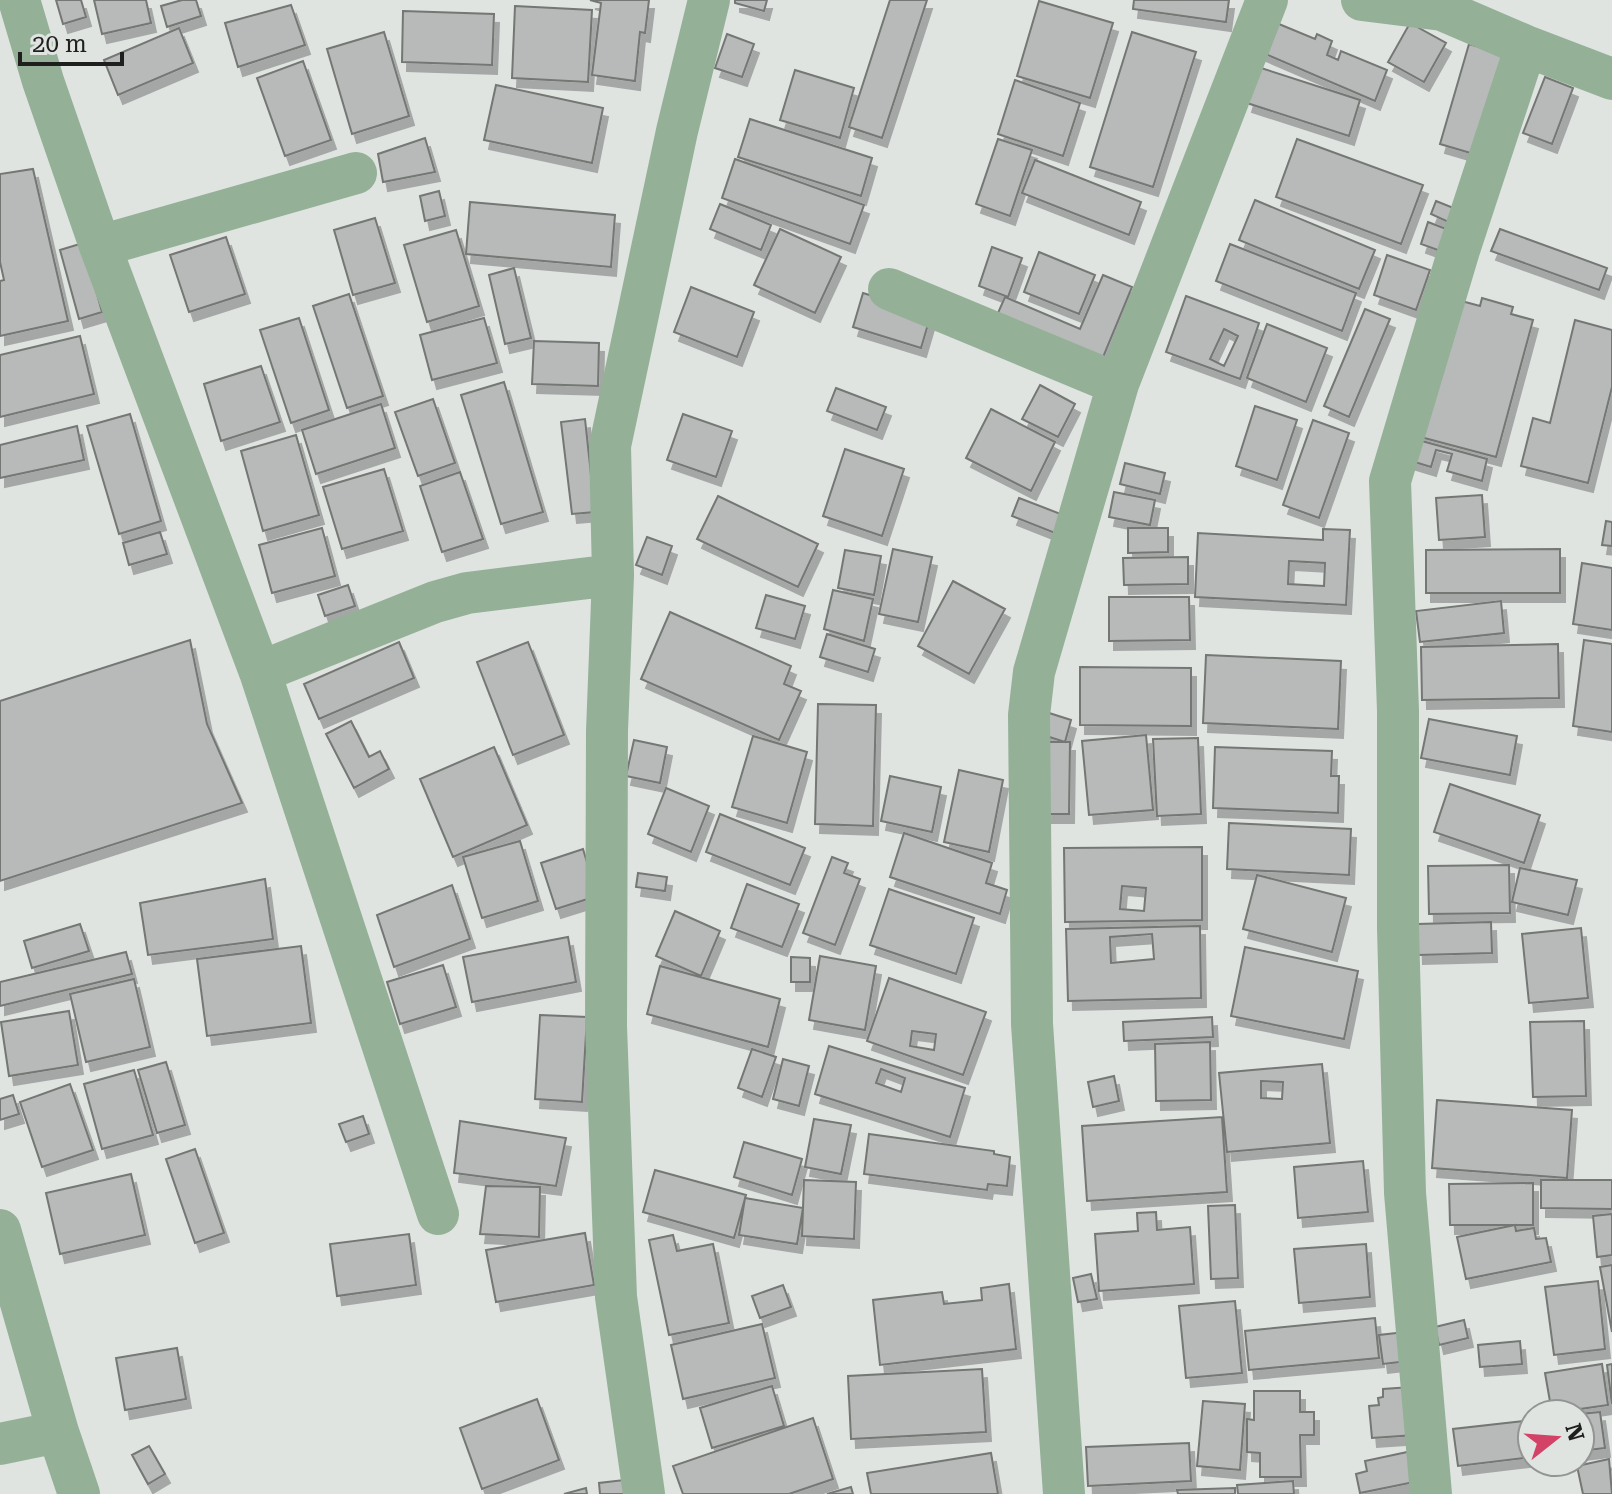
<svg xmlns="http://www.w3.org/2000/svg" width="1612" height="1494" font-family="'Roboto Serif',serif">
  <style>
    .building { fill: #b7bab8; stroke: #747774; stroke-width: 2; fill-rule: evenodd; filter: url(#shadow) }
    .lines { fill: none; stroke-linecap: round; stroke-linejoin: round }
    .minor { stroke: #94b198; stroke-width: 42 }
  </style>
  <defs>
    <filter id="shadow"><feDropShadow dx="5" dy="9" stdDeviation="0" flood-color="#0004"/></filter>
  </defs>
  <rect width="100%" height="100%" fill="#e0e4e1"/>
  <path class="building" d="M56,0H81L86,17L63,24Z
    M94,0H146L151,23L102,34Z
    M182,0H196L201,16L167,27L161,6Z
    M590,0H649L645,33L640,32L635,81L592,75L601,3Z
    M735,0H767L764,11L735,3Z
    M890,0H927L882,138L849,127Z
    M1134,0H1229L1226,22L1133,9Z
    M1039,1L1113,23L1090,98L1017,76Z
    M291,5L305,45L238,67L225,23Z
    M515,6L592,10L588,82L512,78Z
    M403,11L494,14L492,65L402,62Z
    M1274,22L1315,39L1317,34L1332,41L1327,55L1338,60L1341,51L1387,70L1375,101L1261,52Z
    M1410,23L1446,43L1424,82L1388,62Z
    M179,28L193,63L118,95L104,60Z
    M384,32L409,116L352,134L327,49Z
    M1132,32L1196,52L1153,187L1090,167Z
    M727,34L754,44L742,77L715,68Z
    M1469,44L1503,54L1474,154L1440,144Z
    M303,61L331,140L285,156L257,78Z
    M1258,67L1360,100L1349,136L1247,103Z
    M795,70L854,88L840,138L780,120Z
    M1545,77L1573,88L1552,144L1523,133Z
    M1015,80L1080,103L1063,156L998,134Z
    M496,85L603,108L592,163L484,140Z
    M750,119L872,158L861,196L738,157Z
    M425,138L435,172L383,182L378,154Z
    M998,139L1032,150L1010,216L976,204Z
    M1297,139L1423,185L1401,244L1276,197Z
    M735,159L864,205L850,244L722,198Z
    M1035,160L1141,202L1129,235L1022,193Z
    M33,169L68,321L0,336V281L4,280L0,262V174Z
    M439,191L445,216L425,221L420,196Z
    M1255,200L1375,250L1359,289L1239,240Z
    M1436,201L1461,211L1455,225L1431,214Z
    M470,202L615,215L611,267L466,254Z
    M720,204L771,225L761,250L710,229Z
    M375,218L395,283L353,295L334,230Z
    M1428,222L1454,232L1446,253L1421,244Z
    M780,229L841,257L815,313L754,285Z
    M1500,229L1607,268L1599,290L1491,251Z
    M456,230L479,306L427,322L404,245Z
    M226,237L245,294L189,312L170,255Z
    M83,243L102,312L79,319L60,250Z
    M1230,244L1356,293L1342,331L1216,281Z
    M992,247L1022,258L1008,297L979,286Z
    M1039,252L1095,275L1079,314L1024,292Z
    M1387,255L1430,270L1416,310L1374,295Z
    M514,268L531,338L505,344L489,275Z
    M1103,275L1132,287L1099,367L994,322L1005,297L1080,329Z
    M691,287L754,312L737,357L674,332Z
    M863,293L931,314L921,348L853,327Z
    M349,294L383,396L347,408L313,306Z
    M1186,296L1259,323L1240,379L1166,352ZM1224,329L1238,336L1224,366L1210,359Z
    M1482,298L1513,307L1511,314L1533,320L1496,457L1413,435L1454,299L1480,306Z
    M1365,309L1390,319L1349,417L1324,406Z
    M299,318L329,410L291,423L260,330Z
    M484,318L497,363L432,380L420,335Z
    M1575,320L1612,330V387L1588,483L1521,466L1533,418L1550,423Z
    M1267,324L1327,348L1306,402L1247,378Z
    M80,336L94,394L0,417V355Z
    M534,341L599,343L598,386L532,384Z
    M261,366L280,422L221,441L204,384Z
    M504,382L543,512L501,524L461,395Z
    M1040,385L1075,404L1058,437L1022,419Z
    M836,388L886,407L877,430L827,411Z
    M433,399L455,463L418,476L395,412Z
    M381,404L395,448L316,474L302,430Z
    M1255,406L1297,420L1277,480L1236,466Z
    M991,409L1055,442L1031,491L966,458Z
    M130,414L161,521L119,534L87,426Z
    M683,414L732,431L716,477L667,460Z
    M585,419L595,512L572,514L561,422Z
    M1313,420L1349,433L1319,518L1283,505Z
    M77,426L84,460L0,478V445Z
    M296,435L319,515L263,531L241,451Z
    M1411,438L1487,459L1482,481L1447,471L1452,454L1436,450L1431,467L1405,459Z
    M845,449L904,469L882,536L823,516Z
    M1125,463L1165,473L1160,494L1120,484Z
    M384,469L403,531L342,549L323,487Z
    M460,472L483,539L442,552L420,486Z
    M1114,492L1155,500L1150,525L1109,517Z
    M1482,495L1485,537L1439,540L1436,498Z
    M718,496L818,544L798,587L697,539Z
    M1019,498L1066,516L1060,535L1012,516Z
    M1606,521L1612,522V546L1602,545Z
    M322,528L335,576L272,593L259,545Z
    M1128,528H1168V552L1128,553Z
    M1323,529L1350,530L1346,605L1195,597L1198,533L1323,540ZM1289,561L1325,563L1324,586L1288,584Z
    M160,532L167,554L129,565L123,543Z
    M647,537L672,546L662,575L636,565Z
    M893,549L932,557L918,622L879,614Z
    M1560,549V593H1426V550Z
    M845,550L881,556L874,595L838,588Z
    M1188,557V584L1124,585L1123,558Z
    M1582,563L1612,568V630L1573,624Z
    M953,581L1005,609L969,674L918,646Z
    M348,585L355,606L325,616L318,595Z
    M833,590L873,599L864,641L824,629Z
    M766,595L805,606L795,639L756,628Z
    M1109,597H1189L1190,640L1109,641Z
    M1501,601L1504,633L1420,642L1416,611Z
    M670,612L791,666L784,684L801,691L779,740L641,679Z
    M827,634L875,649L868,672L820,657Z
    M190,640L207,724L242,803L0,881V701Z
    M1584,640L1612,644V732L1573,726Z
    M399,642L414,678L319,719L304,684Z
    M528,642L564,735L513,755L477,662Z
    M1558,644L1559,698L1422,700L1421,647Z
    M1206,655L1341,661L1338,729L1203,723Z
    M1080,667L1191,668V726L1080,725Z
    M818,704L876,705L873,826L815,824Z
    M1046,712L1071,720L1065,742L1040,734Z
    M1429,719L1517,736L1510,775L1421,758Z
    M351,721L369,757L380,751L389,769L354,788L326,734Z
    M1146,735L1153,810L1089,815L1082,741Z
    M753,736L807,752L787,823L732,807Z
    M1198,738L1201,814L1157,816L1153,739Z
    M634,740L667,747L660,783L626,776Z
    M1048,742H1070L1069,814H1047Z
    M494,747L527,825L453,857L420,779Z
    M1215,747L1332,751L1331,776H1339L1338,813L1213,808Z
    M959,770L1003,780L989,852L944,842Z
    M890,776L941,787L932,832L881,821Z
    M1450,784L1540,815L1524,863L1434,832Z
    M666,788L709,806L691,852L648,834Z
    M720,814L805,848L790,885L706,852Z
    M1229,823L1351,829L1349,875L1227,869Z
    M904,833L992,863L986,883L1007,890L1000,914L890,877Z
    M520,841L538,901L482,918L463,857Z
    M1202,847V920L1065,922L1064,848ZM1122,886L1146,888L1144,911L1120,909Z
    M583,849L597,896L556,909L541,863Z
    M832,857L848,863L844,873L860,879L835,945L803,933Z
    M1509,865L1510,913L1429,914L1428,866Z
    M1520,868L1577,880L1568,915L1512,902Z
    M638,873L667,877L665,891L636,887Z
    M1257,875L1346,898L1332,952L1243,929Z
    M265,879L273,939L148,955L140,903Z
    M747,884L799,904L782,947L731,928Z
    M452,885L470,939L394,967L377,915Z
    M889,889L974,918L956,974L870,945Z
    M675,911L720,931L701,976L656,956Z
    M1491,922L1492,953L1418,955L1417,924Z
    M80,924L89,951L32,968L24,941Z
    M1200,926L1201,998L1068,1001L1066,929ZM1152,934L1154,959L1111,963L1110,937Z
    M1581,928L1588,998L1529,1003L1522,934Z
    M568,937L576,982L472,1002L463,957Z
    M301,946L311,1023L207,1036L197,959Z
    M1245,947L1358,971L1344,1039L1231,1016Z
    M126,952L132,974L0,1006V982Z
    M820,956L876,966L865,1030L809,1020Z
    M791,957L810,958V982H791Z
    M443,965L456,1007L400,1024L387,982Z
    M660,966L780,999L768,1047L647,1014Z
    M889,978L986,1012L963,1075L867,1041ZM912,1031L936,1034L934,1050L910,1046Z
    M134,979L150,1047L86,1062L70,994Z
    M69,1011L78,1065L9,1076L1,1022Z
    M540,1015L587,1017L582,1102L535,1099Z
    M1212,1017L1213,1037L1124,1041L1123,1022Z
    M1584,1021L1586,1096L1533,1097L1530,1022Z
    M1210,1042L1211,1100L1156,1101L1155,1044Z
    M829,1046L965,1088L950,1137L815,1094ZM881,1069L905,1078L901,1092L876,1083Z
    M752,1049L776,1057L762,1097L738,1088Z
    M783,1059L809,1066L799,1106L773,1099Z
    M166,1062L185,1125L157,1133L138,1070Z
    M1322,1064L1330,1143L1227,1152L1219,1073ZM1261,1081L1283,1082L1282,1099L1261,1098Z
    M134,1070L153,1135L102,1149L84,1084Z
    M1114,1076L1119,1101L1093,1107L1088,1082Z
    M70,1084L93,1150L42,1167L20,1102Z
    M13,1095L19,1114L0,1120V1099Z
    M1437,1100L1572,1110L1567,1178L1432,1168Z
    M363,1116L369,1134L346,1142L339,1124Z
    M1222,1117L1227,1192L1087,1201L1082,1126Z
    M814,1119L851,1125L841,1174L805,1167Z
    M460,1121L566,1138L556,1186L454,1173Z
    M869,1134L994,1151V1154L1010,1157L1007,1186L988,1184L987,1190L864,1174Z
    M744,1142L802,1159L792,1195L734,1177Z
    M195,1149L224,1233L195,1243L166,1159Z
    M1363,1161L1368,1212L1298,1218L1294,1167Z
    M655,1170L746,1195L734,1238L643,1212Z
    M131,1174L145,1235L60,1254L46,1193Z
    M804,1180L856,1182L854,1239L802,1236Z
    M1541,1180H1612V1209L1541,1208Z
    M1533,1183V1225H1450L1449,1184Z
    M486,1186L540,1187L539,1237L480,1234Z
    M745,1198L803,1208L797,1244L739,1235Z
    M1235,1205L1238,1278L1211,1279L1208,1206Z
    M1156,1212L1157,1230L1190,1227L1194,1284L1099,1291L1095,1234L1138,1231L1137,1213Z
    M1612,1214V1255L1597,1257L1593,1216Z
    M1515,1225L1516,1231L1534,1228L1536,1239L1546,1238L1551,1262L1466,1279L1457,1237Z
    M585,1233L594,1285L496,1302L486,1250Z
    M409,1234L416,1285L337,1296L330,1244Z
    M673,1235L677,1251L713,1244L729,1323L669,1335L649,1240Z
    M1366,1244L1370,1297L1299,1303L1294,1249Z
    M1612,1265V1332L1600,1267Z
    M1091,1274L1097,1299L1078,1302L1073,1278Z
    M1598,1281L1605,1349L1554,1355L1545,1287Z
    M1009,1284L1016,1349L880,1365L873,1300L942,1292L944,1304L982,1300L981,1288Z
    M783,1285L791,1307L760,1318L752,1296Z
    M1235,1301L1242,1373L1186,1378L1179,1306Z
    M1375,1318L1379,1358L1249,1370L1245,1331Z
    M1464,1320L1468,1338L1439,1345L1435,1327Z
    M762,1324L775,1378L683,1399L671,1345Z
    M1405,1332L1408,1361L1383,1364L1379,1335Z
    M1520,1341L1522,1364L1480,1367L1478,1345Z
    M177,1348L186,1399L125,1410L116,1358Z
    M1602,1364L1608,1405L1552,1413L1545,1373Z
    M1612,1364V1404L1607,1365Z
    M982,1369L986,1432L851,1439L848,1376Z
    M772,1386L784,1426L712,1448L700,1408Z
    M1411,1387L1415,1435L1372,1438L1369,1406L1379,1405L1378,1398L1383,1397V1389Z
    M1254,1391H1300V1412H1314V1435H1300L1301,1477H1260V1453L1247,1452V1419L1254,1420Z
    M537,1399L559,1460L482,1489L460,1428Z
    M1203,1401L1245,1404L1240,1470L1197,1466Z
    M1600,1412L1605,1448L1580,1451V1414Z
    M813,1418L833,1479L789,1494H683L673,1466Z
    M1532,1420V1457L1458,1466L1453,1429Z
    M1189,1443L1191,1481L1088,1486L1086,1447Z
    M149,1446L165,1474L148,1484L132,1455Z
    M1412,1451L1419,1481L1360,1493L1356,1474L1367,1471L1365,1461Z
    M991,1453L998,1494H871L867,1473Z
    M1609,1459L1612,1494H1583L1577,1466Z
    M624,1480L626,1494H600L599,1483Z
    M1293,1481L1294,1494H1238L1237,1485Z
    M851,1487L853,1494H827Z
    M586,1488L587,1494H564Z
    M1235,1488V1494H1178L1177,1490Z"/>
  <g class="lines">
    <path class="minor" d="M19,0L43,81L100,246L260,672L438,1214
      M1362,0L1442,10L1526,46L1612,79
      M100,246L356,173
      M889,289L1118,384
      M260,672L435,602L467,593L613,575
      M0,1230L58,1432L79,1494
      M0,1444L58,1432
      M644,1494L616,1297L606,1026L607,731L613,575L610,446L677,131L709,0
      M1064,1494L1032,1024L1029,715L1034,672L1118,384L1267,0
      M1431,1494L1405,1193L1398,928V711L1390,481L1459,250L1526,46"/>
  </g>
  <g transform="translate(1556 1438) rotate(73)"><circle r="38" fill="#e0e4e1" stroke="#929593" stroke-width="2"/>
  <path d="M0-6L14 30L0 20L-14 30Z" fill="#d24367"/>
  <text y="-12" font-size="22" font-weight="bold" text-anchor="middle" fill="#1e1f1e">N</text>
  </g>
  <path d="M20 52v12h102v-12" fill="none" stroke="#1e1f1e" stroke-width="4"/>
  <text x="32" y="52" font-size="24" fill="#1e1f1e" stroke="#e0e4e1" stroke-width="6" paint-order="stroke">20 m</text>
</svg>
